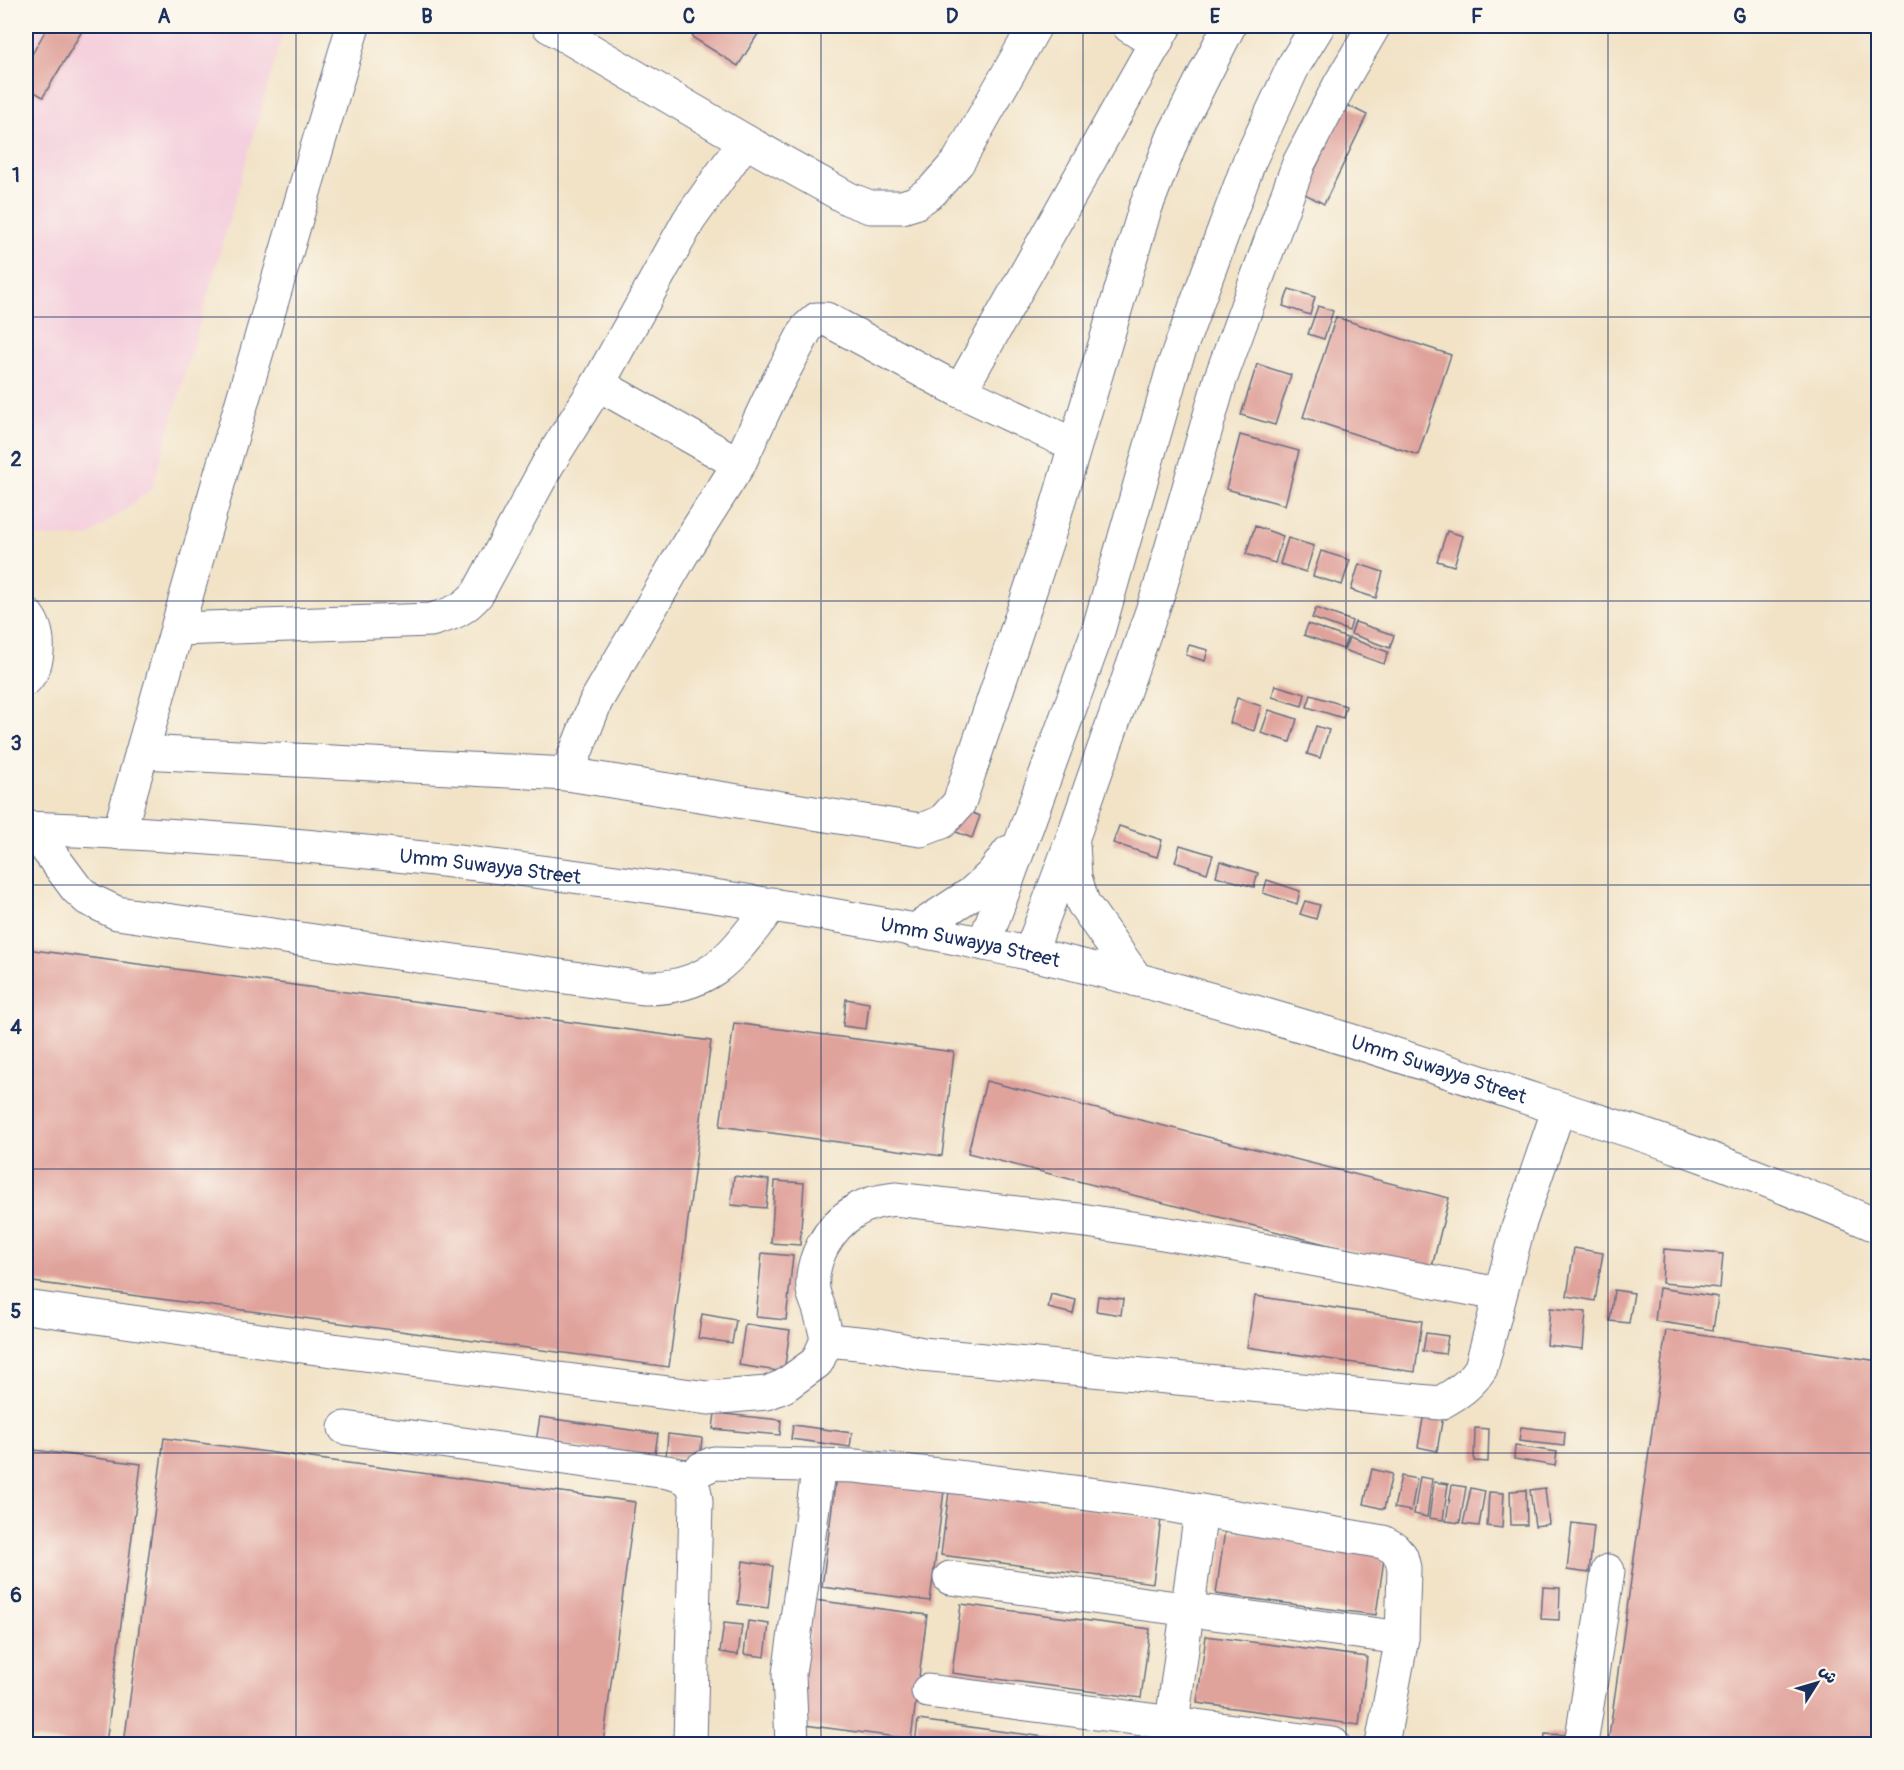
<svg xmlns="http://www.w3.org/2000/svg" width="1904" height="1770" font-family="Pangolin,'Playpen Sans Arabic',sans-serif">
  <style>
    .built { fill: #f4cfdd }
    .building { fill: #e0a39c }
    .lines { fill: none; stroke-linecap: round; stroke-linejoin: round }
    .minor-casing { stroke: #666e83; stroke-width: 35 }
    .minor { stroke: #fff; stroke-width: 33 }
    .grid { fill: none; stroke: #1b2f5e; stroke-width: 1.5; stroke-opacity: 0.55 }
    .labels { text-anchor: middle; stroke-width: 4.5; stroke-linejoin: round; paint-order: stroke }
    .street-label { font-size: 20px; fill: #1b2f5e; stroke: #fbf7ec }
    .neatline { fill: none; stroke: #1b2f5e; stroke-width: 2 }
    .grid-label { font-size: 20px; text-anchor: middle; font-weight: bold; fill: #1b2f5e }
  </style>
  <rect width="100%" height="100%" fill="#fbf7ec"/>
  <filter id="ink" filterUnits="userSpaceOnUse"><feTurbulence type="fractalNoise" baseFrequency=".0167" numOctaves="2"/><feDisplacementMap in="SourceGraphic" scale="12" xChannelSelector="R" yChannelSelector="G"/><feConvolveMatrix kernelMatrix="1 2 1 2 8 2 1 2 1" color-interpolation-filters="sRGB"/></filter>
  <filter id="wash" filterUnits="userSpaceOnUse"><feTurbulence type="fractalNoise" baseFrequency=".008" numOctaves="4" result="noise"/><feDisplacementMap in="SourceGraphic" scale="24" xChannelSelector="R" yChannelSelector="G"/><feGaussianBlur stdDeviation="1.35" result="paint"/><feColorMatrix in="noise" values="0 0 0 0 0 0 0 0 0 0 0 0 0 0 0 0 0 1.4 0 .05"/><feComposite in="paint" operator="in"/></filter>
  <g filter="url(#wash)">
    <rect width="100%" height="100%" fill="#f2e3c7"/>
    <path class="built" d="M26,26H285L152,489L88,537H26Z"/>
    <g id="blocks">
      <path class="building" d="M48,26H85L43,97L26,87V65Z
        M699,26H763L738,66L692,37Z
        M1347,105L1367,115L1324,204L1303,193Z
        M1289,289L1315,297L1310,315L1283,306Z
        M1318,306L1333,311L1324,339L1308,334Z
        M1336,317L1451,355L1418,455L1303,417Z
        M1257,364L1291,375L1275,425L1241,415Z
        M1240,435L1299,451L1285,505L1226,489Z
        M1255,526L1283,536L1275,563L1246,554Z
        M1447,531L1463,536L1454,566L1437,561Z
        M1288,538L1314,546L1306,572L1280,564Z
        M1321,551L1350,560L1342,585L1313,576Z
        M1359,564L1383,572L1376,598L1351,590Z
        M1316,608L1352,621L1349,631L1312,618Z
        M1355,622L1394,635L1390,648L1351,634Z
        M1308,624L1347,638L1343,649L1304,635Z
        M1349,638L1388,652L1384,664L1344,650Z
        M1189,645L1208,650L1205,661L1186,655Z
        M1275,685L1305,694L1302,706L1272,697Z
        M1311,695L1346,706L1343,718L1307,707Z
        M1237,698L1261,706L1254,731L1230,723Z
        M1269,710L1297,719L1290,742L1261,733Z
        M1316,726L1329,730L1320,758L1307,754Z
        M959,808L980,816L972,838L951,830Z
        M1119,826L1162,840L1157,857L1113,843Z
        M1180,845L1213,855L1207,873L1175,862Z
        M1220,861L1258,873L1254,887L1216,876Z
        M1267,880L1300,891L1297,904L1263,893Z
        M1305,901L1320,905L1316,919L1300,914Z
        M26,949L711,1041L669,1367L26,1281Z
        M846,999L869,1003L866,1029L843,1026Z
        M734,1023L954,1052L942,1156L720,1126Z
        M986,1081L1449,1198L1431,1271L968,1153Z
        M734,1176L769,1180L766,1208L731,1205Z
        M775,1181L804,1183L800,1245L771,1243Z
        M1574,1248L1603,1253L1595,1301L1567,1296Z
        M1664,1249L1723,1254L1720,1288L1662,1283Z
        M762,1253L793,1256L786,1320L756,1317Z
        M1659,1288L1718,1297L1713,1330L1655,1321Z
        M1614,1290L1634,1293L1629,1323L1610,1321Z
        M1051,1294L1076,1300L1073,1314L1048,1308Z
        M1098,1296L1123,1299L1121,1315L1096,1311Z
        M1255,1296L1422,1321L1415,1372L1247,1347Z
        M1550,1308L1586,1312L1583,1349L1547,1345Z
        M702,1314L736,1320L732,1343L698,1338Z
        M745,1324L790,1330L784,1372L739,1365Z
        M1666,1330L1878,1361V1744H1608Z
        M1426,1333L1448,1336L1445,1354L1423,1351Z
        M715,1413L781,1420L780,1435L713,1429Z
        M1424,1413L1443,1416L1437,1451L1418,1447Z
        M540,1417L658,1434L654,1459L536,1442Z
        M793,1425L852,1433L850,1447L791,1439Z
        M1521,1427L1565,1432L1564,1446L1519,1441Z
        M1475,1428L1489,1429L1488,1462L1474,1461Z
        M668,1434L702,1438L700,1460L666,1457Z
        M164,1438L635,1502L603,1744H124Z
        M1515,1446L1557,1452L1555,1466L1514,1459Z
        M26,1449L141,1464L106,1744H75L26,1738Z
        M1372,1469L1392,1474L1384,1509L1364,1504Z
        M836,1476L944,1491L930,1601L822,1587Z
        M1401,1476L1417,1479L1411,1511L1394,1508Z
        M1420,1477L1432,1479L1427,1517L1414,1514Z
        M1434,1482L1448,1484L1443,1520L1429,1518Z
        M1452,1485L1466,1487L1460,1523L1446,1521Z
        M1471,1488L1485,1491L1479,1526L1463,1524Z
        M1545,1488L1549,1524L1535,1526L1530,1490Z
        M1526,1490L1527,1525H1511L1510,1491Z
        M949,1491L1161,1519L1153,1583L941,1555Z
        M1489,1492L1504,1493L1502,1528L1487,1526Z
        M1572,1523L1594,1526L1589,1573L1567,1570Z
        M1225,1530L1385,1552L1376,1615L1216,1594Z
        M743,1561L773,1566L768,1608L738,1604Z
        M1543,1587L1560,1588L1559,1620L1541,1619Z
        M814,1600L927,1615L911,1739L797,1724Z
        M961,1604L1150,1629L1141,1698L952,1673Z
        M748,1621L769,1624L765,1657L744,1654Z
        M724,1623L742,1625L738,1655L720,1652Z
        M1206,1636L1367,1657L1359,1725L1197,1703Z
        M918,1720L1089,1743V1744H915Z
        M1545,1734L1565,1735V1744H1544Z"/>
    </g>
  </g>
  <g filter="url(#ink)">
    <use href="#blocks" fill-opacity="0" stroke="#666e83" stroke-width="1.5"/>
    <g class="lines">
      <g class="minor-casing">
        <g id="minor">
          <path d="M549,26L745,141L849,199L870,207H902L915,203L932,191L958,162L1035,26"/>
          <path d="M1129,26L1156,43"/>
          <path d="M598,384L739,464"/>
          <path d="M960,391L1165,26"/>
          <path d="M26,614C41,631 41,662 26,679"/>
          <path d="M178,629L431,620C452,614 464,610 478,593L548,464L598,384L689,220L745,141"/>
          <path d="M142,752L567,774L921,830L942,822L959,803L1048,537L1145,209L1174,135L1229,26"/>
          <path d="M567,774L596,701L688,544L739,464L774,389L807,328L817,319H826L960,391L1074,445"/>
          <path id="s1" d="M26,828C198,834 370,850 541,872C689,891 838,913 985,944C1172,983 1356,1040 1537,1101C1585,1117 1635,1131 1683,1149C1749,1172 1814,1199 1878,1226"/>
          <path d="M32,829L76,888L88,899L117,913L643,988C713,989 733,954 772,904"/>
          <path d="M119,833L222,470L353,26"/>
          <path d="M1073,844L1075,877L1083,903L1137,980"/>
          <path d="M914,931L971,894L992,875L1009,852"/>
          <path d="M984,944L1099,628L1174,365L1249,162L1294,65L1318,26"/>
          <path d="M1030,954L1072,840L1159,591L1220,380L1299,163L1340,84L1374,26"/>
          <path d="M1499,1294L1225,1243L1087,1221L895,1199C881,1201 867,1203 855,1211C829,1227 810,1259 813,1290C814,1296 817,1302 819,1308C822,1318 825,1329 827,1340L879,1345L922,1354L1440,1403C1458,1393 1470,1385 1481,1368L1517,1231L1559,1108"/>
          <path d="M26,1307L309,1347L708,1398L767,1393L784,1386L817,1362L827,1340"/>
          <path d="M345,1428L667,1472C687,1476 695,1481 696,1502L690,1744"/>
          <path d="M688,1479L701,1469L714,1463L855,1466L957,1477L1150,1502L1201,1511L1169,1744"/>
          <path d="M1201,1511L1383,1542L1394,1548L1401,1556L1404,1568L1402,1638L1382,1744"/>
          <path d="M950,1578L1402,1638"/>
          <path d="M928,1691L1333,1744"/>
          <path d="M792,1744L789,1674L819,1465"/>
          <path d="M1581,1744L1608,1571"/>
        </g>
      </g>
      <use href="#minor" class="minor"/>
    </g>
  </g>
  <path class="grid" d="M296,26V1744M558,26V1744M821,26V1744M1083,26V1744M1346,26V1744M1608,26V1744M26,317H1878M26,601H1878M26,885H1878M26,1169H1878M26,1453H1878"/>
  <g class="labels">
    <g class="street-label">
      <text dy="7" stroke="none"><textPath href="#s1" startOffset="466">Umm Suwayya Street</textPath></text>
      <text dy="7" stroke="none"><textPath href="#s1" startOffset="952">Umm Suwayya Street</textPath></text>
      <text dy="7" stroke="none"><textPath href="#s1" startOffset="1438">Umm Suwayya Street</textPath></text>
    </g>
  </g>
  <rect width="1904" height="1770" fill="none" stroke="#fbf7ec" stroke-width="66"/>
  <g transform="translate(1817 1683) rotate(53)" stroke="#fbf7ec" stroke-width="4.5" paint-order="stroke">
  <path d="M0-4.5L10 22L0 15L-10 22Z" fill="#1b2f5e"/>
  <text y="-9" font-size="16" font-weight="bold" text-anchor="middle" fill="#1b2f5e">ش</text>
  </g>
  <rect x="33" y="33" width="1838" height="1704" class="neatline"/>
  <g class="grid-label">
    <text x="164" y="23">A</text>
    <text x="427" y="23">B</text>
    <text x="689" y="23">C</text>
    <text x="952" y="23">D</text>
    <text x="1215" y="23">E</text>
    <text x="1477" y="23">F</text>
    <text x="1740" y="23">G</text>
    <text x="16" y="182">1</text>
    <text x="16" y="466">2</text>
    <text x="16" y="750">3</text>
    <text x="16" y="1034">4</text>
    <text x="16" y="1318">5</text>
    <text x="16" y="1602">6</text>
  </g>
</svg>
